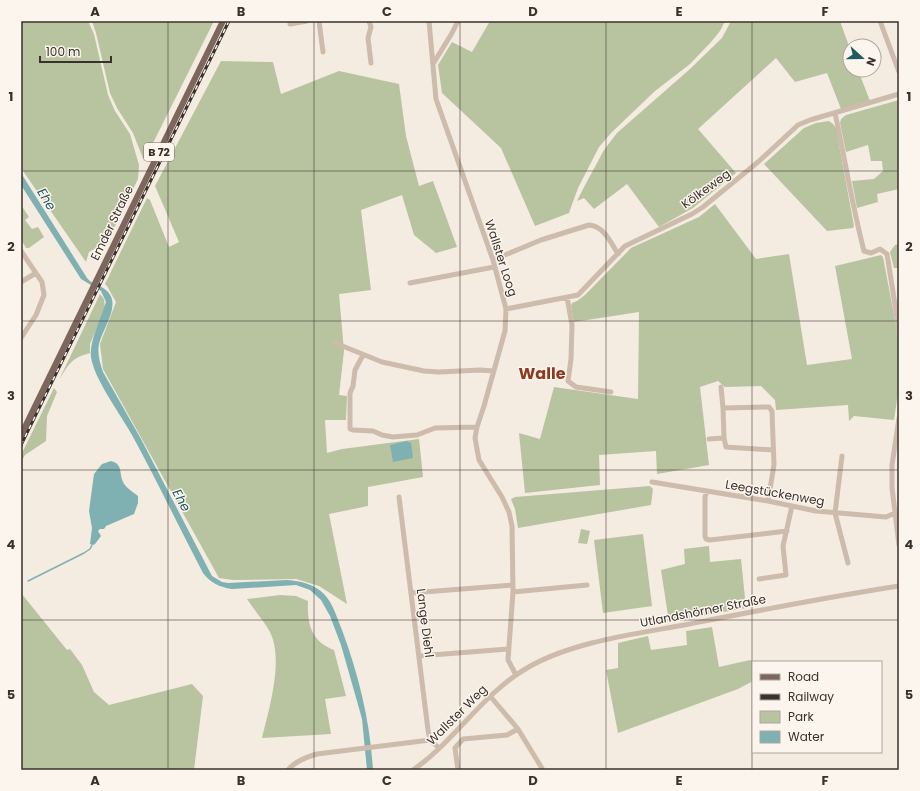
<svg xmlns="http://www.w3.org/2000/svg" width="920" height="791" font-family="Poppins,sans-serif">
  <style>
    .green { fill: #b8c4a0 }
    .water { fill: #7fb0b2 }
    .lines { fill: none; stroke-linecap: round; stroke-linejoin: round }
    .stream { stroke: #7fb0b2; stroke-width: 1.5 }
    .minor { stroke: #cdbbac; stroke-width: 5 }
    .major { stroke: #7d675c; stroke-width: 6 }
    .rail-casing { stroke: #3b302b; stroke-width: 3 }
    .rail { stroke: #fbf5ee; stroke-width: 1.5; stroke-dasharray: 4.5; stroke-linecap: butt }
    .grid { fill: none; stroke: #3b302b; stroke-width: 1; stroke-opacity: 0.55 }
    .labels { text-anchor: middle; stroke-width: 3; stroke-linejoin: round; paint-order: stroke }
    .shield { fill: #fbf5ee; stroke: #756b66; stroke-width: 1 }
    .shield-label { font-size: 11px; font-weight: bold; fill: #3b302b }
    .street-label { font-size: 12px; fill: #3b302b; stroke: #fbf5ee }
    .water-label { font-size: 13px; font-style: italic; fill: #1f5a5e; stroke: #fbf5ee }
    .district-label { font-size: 16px; font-weight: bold; fill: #8c3b22; stroke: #fbf5ee }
    .neatline { fill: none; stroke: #3b302b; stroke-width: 1.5 }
    .grid-label { font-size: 13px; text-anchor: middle; font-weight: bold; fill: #3b302b }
  </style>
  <rect width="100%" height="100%" fill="#f4ebe1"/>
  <path class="green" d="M21,21H88L94,34L108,95L115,111L130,134L139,165L138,179L111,234L98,247L89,252L86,262L21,168Z
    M92,21H214L144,161L133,133L117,108L110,93L96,33Z
    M490,21H725L720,31L711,42L690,64L655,91L612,132L599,147L578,188L569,213L535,226L501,148L442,93L438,65L452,42L472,52Z
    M731,21H840L850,49V70H858L870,101L841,109L827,73L795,82L776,58L698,129L736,173L693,208L659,227L627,184L594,209L584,198L577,201L583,189L604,150L617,133L690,69L722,38Z
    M221,61L273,62L281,94L339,71L399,84L406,136L419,186L433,181L457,247L436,253L414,235L402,195L361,210L371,290L339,294L344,351L339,395L347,396L346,420H325L327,453L342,449L419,439L423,477L368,487V506L329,514L347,604L319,586L296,579L233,580L219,578L103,369L100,344L116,302L107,286L105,284L147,198L150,200L169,247L179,242L155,186Z
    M899,100V189L877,194L878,202L857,208L852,181L874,179L883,171L882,161H871L868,145L846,152L840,123L841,119L846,115Z
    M829,121L833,124L836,128L854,226L853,228L827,231L764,164L804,128L816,123Z
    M715,204L756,259L789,254L807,365L852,359L835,266L877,256L881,255L883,257L899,341V386L894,420L854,416L849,421L848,405L776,410L775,400L761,386L725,387L718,381L700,387L709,465L657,474L656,451L599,455L600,485L525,493L519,433L540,439L554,387L638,399L639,312L574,322L571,306L572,303L577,301L585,295L631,248L699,217Z
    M21,205L29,217L25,220L32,229L38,227L44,237L29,248H26L21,239Z
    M899,244V268H894L890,252L895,245Z
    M100,294L104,299L105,308L90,344V353C71,358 69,364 59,380Z
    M54,388L57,392L47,416L46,441L25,455L21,462V455Z
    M650,486L653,489L651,505L518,528L515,509L511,499L515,497Z
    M581,529L590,531L587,544L578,543Z
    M643,534L652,606L603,613L594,540Z
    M709,546L710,562L741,559L746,608L669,622L661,570L685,564L684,549Z
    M21,593L67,650L70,649L82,665L94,692L109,705L192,684L203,696L194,770H21Z
    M280,595L296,596L308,601C307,624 311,641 334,650L346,696L325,699L331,734L262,738C269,709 284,660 270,632C264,621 254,610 247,599Z
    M712,627L719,667L750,660L757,662H753V681L738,689L618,733L606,670L618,668V643L648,636L651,650L687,645L686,631Z"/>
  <path class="water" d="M21,173L87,278C92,285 102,285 108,292C121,306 102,329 99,344C97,354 100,363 103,372L141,439L212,576L222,582L228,583L287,580C301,581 314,584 324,594C333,603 337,618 342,630C359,676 370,721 373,770H367L362,719L355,694L341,645L330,616L321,600L310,590L296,585L232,589C219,587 211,583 203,573C179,527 157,481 132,435C121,415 94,379 91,357C89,341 101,319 106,302L101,291L81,279L21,185Z
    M407,441L411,443L413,458L393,462L390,445Z
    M111,461C123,464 119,473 123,482C126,488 133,492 138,496V503L134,514L106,526L104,529H100L98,531L101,536L95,544L93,545L90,544L92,528L89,511L94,474L102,464Z"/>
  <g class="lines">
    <path class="stream" d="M28,581L84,553L90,549L92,545"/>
    <path class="minor" d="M319,21L323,52
      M369,21L371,27L368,38L371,63
      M429,21L436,99L493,260L506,309L505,331L484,406L477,427L475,438L479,460L502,497L509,512L512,526L513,592L508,660L516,675
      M880,21L899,72
      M290,24L307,21
      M433,64L452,33L458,21
      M835,113C845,159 852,205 864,251L871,253L880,249L887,254L899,330
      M21,251L42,282L44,295L36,315L21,338
      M493,260L541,240L589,225C604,226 611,243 618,254
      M21,282L36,273
      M410,283L494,267
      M567,297L572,325L571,359L568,381L576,387L611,392
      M506,309L578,295L625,246L692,214L703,207L758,162L798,125L810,120L899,94
      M335,343L382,362L424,371L439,372L480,370L494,371
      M363,355L355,370L353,386L350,393V429L353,430L373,431L382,435L393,437L417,435L435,428L477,427
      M721,387L723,408
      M899,418L892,465V488L899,545
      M709,439L724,438
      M842,456L835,513L848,563
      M652,482L768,501L816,511L886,517L895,513
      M707,491L705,497V536L706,539L710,540L787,531
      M399,497L428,730L430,740L439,748
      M768,501L774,465L772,411L769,407H766L723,408L724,438L726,447L773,450
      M759,579L786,575L783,546L792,506
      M513,592L587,585
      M411,593L512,585
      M419,656L508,649
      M490,696L518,729L543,770
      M288,770C295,761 307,757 317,754L430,740
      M413,770C455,741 482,694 527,668C571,642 635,634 684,625C756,611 827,597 899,586
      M458,770L455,748L463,739L507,735L518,729"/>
    <path class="major" d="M21,435L223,21"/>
    <g class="rail-casing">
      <path id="rail" d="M21,445L229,21"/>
    </g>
    <use href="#rail" class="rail"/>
  </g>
  <path class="grid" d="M168,21V770M314,21V770M460,21V770M606,21V770M752,21V770M21,171H899M21,321H899M21,470H899M21,620H899"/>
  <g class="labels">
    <rect class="shield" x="144" y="143" width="30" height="18" rx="3"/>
    <g class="shield-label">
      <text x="159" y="156">B 72</text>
    </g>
    <g class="street-label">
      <text transform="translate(706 189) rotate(-36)" y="4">Kölkeweg</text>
      <text transform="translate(112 223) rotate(-64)" y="4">Emder Straße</text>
      <text transform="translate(501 258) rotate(72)" y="4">Wallster Loog</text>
      <text transform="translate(775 493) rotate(10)" y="4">Leegstückenweg</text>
      <text transform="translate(703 611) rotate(-11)" y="4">Utlandshörner Straße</text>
      <text transform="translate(425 623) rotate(83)" y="4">Lange Diehl</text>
      <text transform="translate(457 715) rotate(-45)" y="4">Wallster Weg</text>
    </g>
    <g class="water-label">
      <text transform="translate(47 199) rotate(58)" y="5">Ehe</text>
      <text transform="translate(182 500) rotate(61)" y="5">Ehe</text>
    </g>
    <g class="district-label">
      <text x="542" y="379">Walle</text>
    </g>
  </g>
  <rect width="920" height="791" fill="none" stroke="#fbf5ee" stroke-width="44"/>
  <rect x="752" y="661" width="130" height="92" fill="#fbf5ee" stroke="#aea6a0"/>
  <rect x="760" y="674" width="20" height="6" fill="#7d675c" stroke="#aea6a0"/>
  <text x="788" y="681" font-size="12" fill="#3b302b">Road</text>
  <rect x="760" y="694" width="20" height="6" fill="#3b302b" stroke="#aea6a0"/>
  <text x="788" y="701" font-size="12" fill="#3b302b">Railway</text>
  <rect x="760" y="711" width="20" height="12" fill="#b8c4a0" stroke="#aea6a0"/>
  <text x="788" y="721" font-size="12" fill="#3b302b">Park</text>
  <rect x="760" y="731" width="20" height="12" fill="#7fb0b2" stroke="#aea6a0"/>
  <text x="788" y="741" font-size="12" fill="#3b302b">Water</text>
  <g transform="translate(862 58) rotate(111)"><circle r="19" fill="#fbf5ee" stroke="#aea6a0"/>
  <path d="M0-3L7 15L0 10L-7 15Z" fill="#1f5a5e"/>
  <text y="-6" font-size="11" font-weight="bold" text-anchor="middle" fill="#3b302b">N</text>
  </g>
  <path d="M40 56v6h71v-6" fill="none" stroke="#3b302b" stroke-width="2"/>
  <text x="46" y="56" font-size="12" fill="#3b302b" stroke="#fbf5ee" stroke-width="3" paint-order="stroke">100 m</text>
  <rect x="22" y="22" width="876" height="747" class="neatline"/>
  <g class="grid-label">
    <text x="95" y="16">A</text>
    <text x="241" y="16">B</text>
    <text x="387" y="16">C</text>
    <text x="533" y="16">D</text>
    <text x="679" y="16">E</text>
    <text x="825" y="16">F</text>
    <text x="11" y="101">1</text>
    <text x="909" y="101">1</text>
    <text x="11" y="251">2</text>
    <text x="909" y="251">2</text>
    <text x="11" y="400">3</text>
    <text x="909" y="400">3</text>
    <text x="11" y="549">4</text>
    <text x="909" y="549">4</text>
    <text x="11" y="699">5</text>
    <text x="909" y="699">5</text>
    <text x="95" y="785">A</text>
    <text x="241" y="785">B</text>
    <text x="387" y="785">C</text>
    <text x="533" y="785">D</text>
    <text x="679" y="785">E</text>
    <text x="825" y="785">F</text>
  </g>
</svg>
